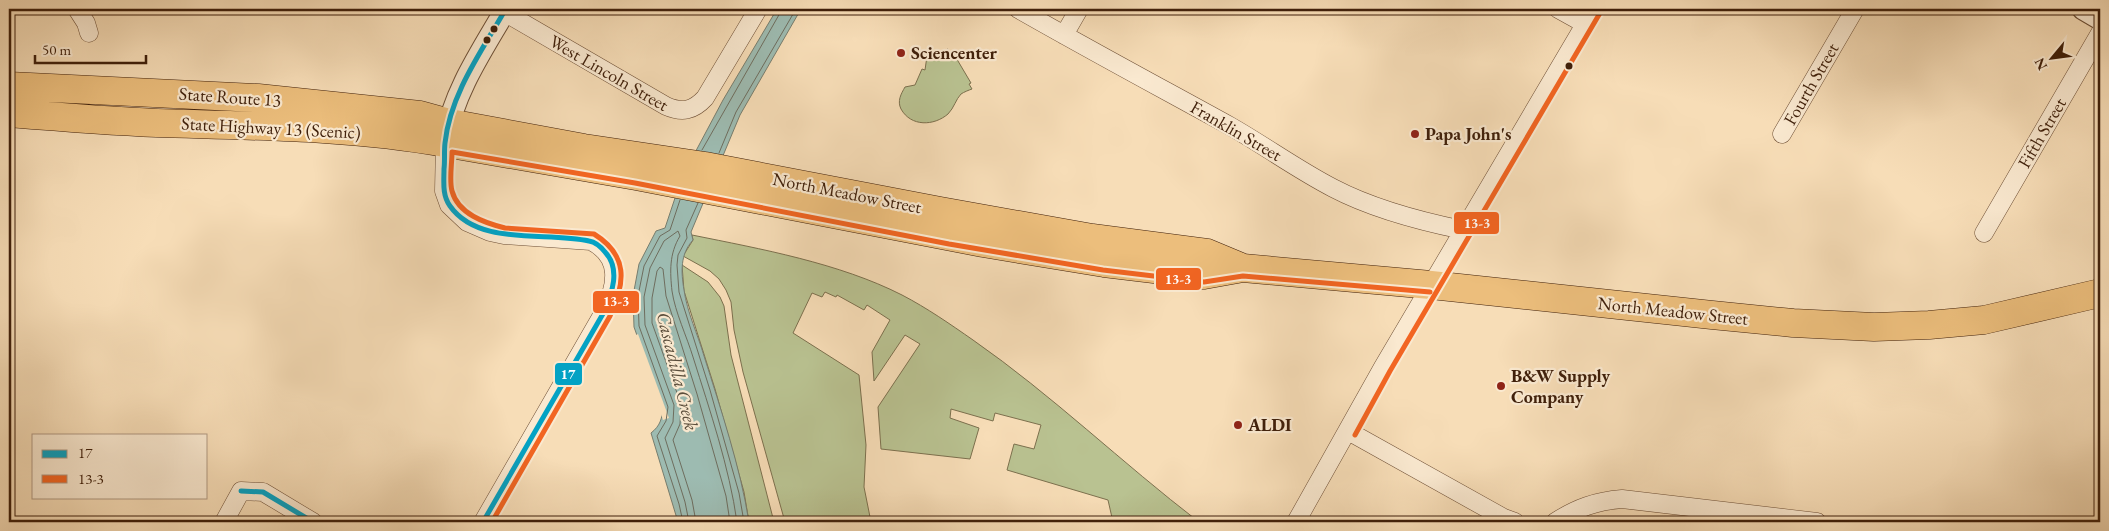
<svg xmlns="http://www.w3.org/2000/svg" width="2109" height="531" font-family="'EB Garamond',serif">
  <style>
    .green { fill: #b9c291; stroke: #7c704e }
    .water { fill: #9dbbb1; stroke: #777d6e }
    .pier { fill: #f7ddb7 }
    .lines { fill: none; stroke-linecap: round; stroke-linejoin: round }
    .shore { stroke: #6e6d5e; stroke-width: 1 }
    .minor-casing { stroke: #6d4e35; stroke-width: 19 }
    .tertiary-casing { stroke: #6d4e35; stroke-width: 23 }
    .trunk-casing { stroke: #3f1f0a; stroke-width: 29 }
    .motorway-casing { stroke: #3f1f0a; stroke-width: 29 }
    .minor { stroke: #fae9d0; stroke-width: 18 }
    .tertiary { stroke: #fae9d0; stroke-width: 21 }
    .trunk { stroke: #ecbe7c; stroke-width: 28 }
    .motorway { stroke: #ecbe7c; stroke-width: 28 }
    .bus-1-casing { stroke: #fae9d0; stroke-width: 9 }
    .bus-2-casing { stroke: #fae9d0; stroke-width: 9 }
    .bus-1 { stroke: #03a2c4; stroke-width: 5 }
    .bus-2 { stroke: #f26522; stroke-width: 5 }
    .bus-dot { fill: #3f1f0a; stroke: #fae9d0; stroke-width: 2 }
    .poi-dot { fill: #8f2418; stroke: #fae9d0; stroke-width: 2 }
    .labels { text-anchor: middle; stroke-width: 4.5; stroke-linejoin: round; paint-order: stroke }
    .poi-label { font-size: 18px; font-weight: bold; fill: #3f1f0a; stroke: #fae9d0; text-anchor: start }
    .street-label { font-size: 18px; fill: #3f1f0a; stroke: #fae9d0 }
    .water-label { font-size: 19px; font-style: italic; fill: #5b4e3c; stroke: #fae9d0 }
    .line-badge { stroke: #fae9d0; stroke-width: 2 }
    .badge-label { font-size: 14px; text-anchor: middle; font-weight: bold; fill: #fff }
  </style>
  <rect width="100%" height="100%" fill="#f7ddb7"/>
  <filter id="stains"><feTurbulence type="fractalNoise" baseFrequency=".004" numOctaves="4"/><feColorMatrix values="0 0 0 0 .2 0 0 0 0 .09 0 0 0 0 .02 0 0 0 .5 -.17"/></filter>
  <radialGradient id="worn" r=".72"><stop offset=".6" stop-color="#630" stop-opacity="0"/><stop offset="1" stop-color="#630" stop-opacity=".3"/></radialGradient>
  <path class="green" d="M948,49L952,58L955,56L971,83L969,84L972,89C969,90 964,92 961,94C956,99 954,108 948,114C934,126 911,127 901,109C897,101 901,94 905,87L915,85L922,69L925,70L927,56H939V52Z
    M692,235C761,249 839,263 902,295C927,308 950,324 973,340C1052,395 1122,463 1199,522H1113L1108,500L1007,470L1014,444L1034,449L1041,425L995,413L993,421L951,409L950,418L979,428L970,459L881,449L878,407L920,344L905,335L874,381L872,352L890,320L867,305L864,310L837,295L836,297L825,292L822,297L812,293L793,333L859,375L866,445L864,487L871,522H785L743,372L734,330L731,302L726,290L719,279L710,271L683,256L693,240Z
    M682,265L708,282L720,297L724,306L731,355L774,522H749L744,492L715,389L684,291Z"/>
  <path class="water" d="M777,9H801L740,115L691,232L693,240C680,254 681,272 684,290C687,312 698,335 704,356C721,410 740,466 749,522H678L651,433C660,426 662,419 663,408L634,327L633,296L639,264L656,231L665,228L682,177L723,100Z"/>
  <path class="pier" d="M638,334L669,418L663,420L634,336Z"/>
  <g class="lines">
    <path class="shore" d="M702,150L780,13L781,9
      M719,153L736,112L796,9
      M680,200L670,230L660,236L644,266L638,296L639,326L668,407L666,421L657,436L679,504L683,522
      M698,203L686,230L687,238L678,255L677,265L679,292L710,390L739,493L744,522
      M689,522L685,502L665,438L673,422L674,405L645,325L644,297L650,268L664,241L678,231L680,236C669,254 670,272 672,291C675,312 687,337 693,357C710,411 729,466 737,522
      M696,522L692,500L673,440L680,424L681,404L652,323V298L657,271L660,267L663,269L666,296L697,394L726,496L730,522"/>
    <g class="minor-casing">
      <path id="minor" d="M77,9L86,23L89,33
        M1018,9C1088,49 1159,87 1230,126C1265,146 1298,170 1333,188C1373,209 1419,221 1463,230
        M1558,9L1585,24
        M504,12L666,106C682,113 693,111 705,98L758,9
        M1064,35L1079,9
        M1782,134L1855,9
        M445,143L444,191L449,205L467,222L490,232L504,235L591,241C622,257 617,285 604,312L483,522
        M1984,233L2100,33
        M1348,431L1504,518L1515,522
        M224,522L241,491L263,492L313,522
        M1296,522L1383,367L1594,9
        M1555,522C1577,508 1596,501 1622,499L1817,522"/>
    </g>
    <g class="tertiary-casing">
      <path id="tertiary" d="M2083,9L2100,19
        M446,137C454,91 483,49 506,9"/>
    </g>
    <g class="trunk-casing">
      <path id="trunk" d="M449,123L584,148L705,166L940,211L1092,238L1207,253L1243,268
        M445,143L636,176L983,243L1104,263L1204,275L1243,268L1431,285L1712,315L1793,323L1874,327L1929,325L1984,320L2100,293"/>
    </g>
    <g class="motorway-casing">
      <path id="motorway" d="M9,86L258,98L420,115L449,123
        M9,113C58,117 108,121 157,123C253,126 351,126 445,143"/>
    </g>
    <use href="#minor" class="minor"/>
    <use href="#tertiary" class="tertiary"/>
    <use href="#trunk" class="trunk"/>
    <use href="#motorway" class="motorway"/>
    <g class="bus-1-casing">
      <path id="bus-1" d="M241,491L263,492L313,522
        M483,522L604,312C612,293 621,269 605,252C601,247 595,242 589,241C547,231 479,247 450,206C442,195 444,182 444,169C445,161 444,151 445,143C450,95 481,52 504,12"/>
    </g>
    <g class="bus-2-casing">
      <path id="bus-2" d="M1355,435L1390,371L1600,13
        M492,522L610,316C626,282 628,255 594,234L505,228C485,223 458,214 452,191C449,180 452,164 452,152L635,183L949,244L1103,270L1204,282L1243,276L1430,292"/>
    </g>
    <use href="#bus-1" class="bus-1"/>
    <use href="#bus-2" class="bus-2"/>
  </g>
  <g class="bus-dot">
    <circle cx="494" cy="29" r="4.5"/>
    <circle cx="487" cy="40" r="4.5"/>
    <circle cx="1569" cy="66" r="4.5"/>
  </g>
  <g class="poi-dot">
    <circle cx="901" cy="53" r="5"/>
    <circle cx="1415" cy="134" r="5"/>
    <circle cx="1501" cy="386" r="5"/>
    <circle cx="1238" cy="425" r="5"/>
  </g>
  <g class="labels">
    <g class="poi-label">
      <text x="911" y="59">Sciencenter</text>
      <text x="1425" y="140">Papa John's</text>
      <text x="1511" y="382">B&amp;W Supply<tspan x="1511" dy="21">Company</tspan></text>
      <text x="1248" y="431">ALDI</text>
    </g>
    <g class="street-label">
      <text transform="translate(609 73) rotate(30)" y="6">West Lincoln Street</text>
      <text transform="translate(1811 84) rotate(-60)" y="6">Fourth Street</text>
      <text transform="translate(230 97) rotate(4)" y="6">State Route 13</text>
      <text transform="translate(271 128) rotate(3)" y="6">State Highway 13 (Scenic)</text>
      <text transform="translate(1236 131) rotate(30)" y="6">Franklin Street</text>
      <text transform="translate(2042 133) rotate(-60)" y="6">Fifth Street</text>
      <text transform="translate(847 193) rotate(11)" y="6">North Meadow Street</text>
      <text transform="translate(1673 311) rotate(6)" y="6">North Meadow Street</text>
    </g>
    <g class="water-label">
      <text transform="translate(678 371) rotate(76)" y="7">Cascadilla Creek</text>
    </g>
  </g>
  <g class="line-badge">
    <rect x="1453" y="211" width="47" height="24" rx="5" fill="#f26522"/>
    <rect x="1155" y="267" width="47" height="24" rx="5" fill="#f26522"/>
    <rect x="592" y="290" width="48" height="24" rx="5" fill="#f26522"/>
    <rect x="554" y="362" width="29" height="24" rx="5" fill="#03a2c4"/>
  </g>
  <g class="badge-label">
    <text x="1477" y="228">13-3</text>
    <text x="1178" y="284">13-3</text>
    <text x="616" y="306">13-3</text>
    <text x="568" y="379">17</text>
  </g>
  <rect width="2109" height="531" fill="none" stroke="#f7ddb7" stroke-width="30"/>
  <rect x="10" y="10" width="2089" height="511" fill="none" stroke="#3f1f0a" stroke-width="2.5"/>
  <rect x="15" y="15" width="2079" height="501" fill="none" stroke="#3f1f0a"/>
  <rect x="32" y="434" width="175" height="65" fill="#fae9d0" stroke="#af9881"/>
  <rect x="42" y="450" width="25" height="8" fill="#03a2c4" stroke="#af9881"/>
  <text x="78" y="458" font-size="15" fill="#3f1f0a">17</text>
  <rect x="42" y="475" width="25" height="8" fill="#f26522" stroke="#af9881"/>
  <text x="78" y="484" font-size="15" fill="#3f1f0a">13-3</text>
  <g transform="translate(2052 58) rotate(241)" stroke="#fae9d0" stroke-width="4" paint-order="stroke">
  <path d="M0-4L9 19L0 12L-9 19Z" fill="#3f1f0a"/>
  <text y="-8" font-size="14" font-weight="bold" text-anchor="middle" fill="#3f1f0a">N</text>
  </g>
  <path d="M35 55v8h111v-8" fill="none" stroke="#3f1f0a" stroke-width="2.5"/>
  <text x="42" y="55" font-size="15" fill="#3f1f0a" stroke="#fae9d0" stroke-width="4" paint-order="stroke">50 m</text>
  <rect width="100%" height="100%" filter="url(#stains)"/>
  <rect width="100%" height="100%" fill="url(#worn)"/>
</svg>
